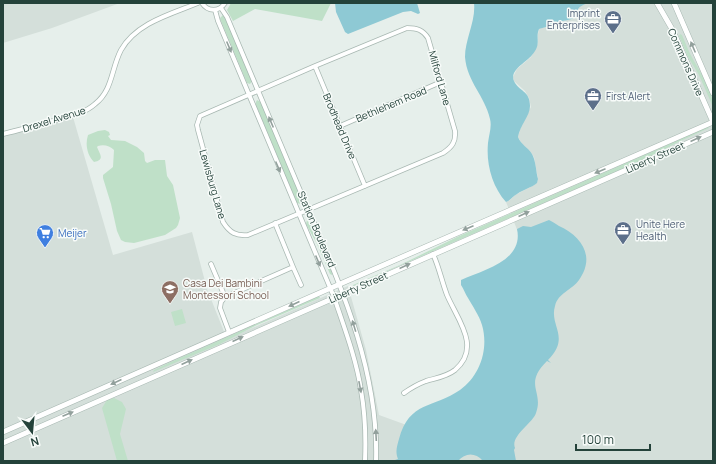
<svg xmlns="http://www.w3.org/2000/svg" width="716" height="464" font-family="Manrope,sans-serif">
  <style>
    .built { fill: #d4dfda }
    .green { fill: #bfe0c8 }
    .water { fill: #8ec9d4 }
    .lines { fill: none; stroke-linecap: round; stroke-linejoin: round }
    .minor-casing { stroke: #a8b8b2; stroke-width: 5.5 }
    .tertiary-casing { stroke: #a8b8b2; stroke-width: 6 }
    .minor { stroke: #fff; stroke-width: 4 }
    .tertiary { stroke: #fff; stroke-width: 5 }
    .oneway { fill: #92a09c }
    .labels { text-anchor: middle; stroke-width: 3; stroke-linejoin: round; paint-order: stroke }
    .service-label { font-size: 10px; fill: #4e5e75; stroke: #f7fbf9; text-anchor: start }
    .street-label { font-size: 10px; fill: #24423a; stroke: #f7fbf9 }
    .shop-label { font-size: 10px; fill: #366cbe; stroke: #f7fbf9; text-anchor: start }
    .education-label { font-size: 10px; fill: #785e54; stroke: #f7fbf9; text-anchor: start }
  </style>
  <rect width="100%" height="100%" fill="#e6efeb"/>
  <path class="built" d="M3,3H120L52,28L3,43Z
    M588,3H713V461H3V136L73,117L113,255L192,232L207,289L227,339L348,286L366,350L379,415L412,427L471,397L530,262L506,202L510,200L515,195L534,185L537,182L538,179L534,157L530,151L522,144L518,137L521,126L531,107L529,98L525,91L514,81L513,77L517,69L531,57L538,43V34L539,29L559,22L568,20L575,16L578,7L581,5Z"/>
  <path class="green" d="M231,3H331L322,21L255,9L233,21L227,10Z
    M223,15L225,17L252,81L250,84L247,83L221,21L220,18Z
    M680,34L682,35C686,44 689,53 694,61C702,75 713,91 713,107L699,75L688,57L679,36Z
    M257,100L261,102L302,200V203L301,204L297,203L256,105V102Z
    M708,127L709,128L678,142L652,156L353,286V285L400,265L457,237Z
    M105,130L109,132L110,135L108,136L111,140L125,141L137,147L144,153L145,161L147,163L155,160H165L167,176L173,185L180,218L178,225L176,228L165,235L134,243L125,242L121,240L117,231L111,204L103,178V175L113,167L114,150C110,146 104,144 98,146L97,147C99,153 106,160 94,162C87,155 85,144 88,135L98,131Z
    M307,220L311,221L332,273V275L330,274L317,244L306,224Z
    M319,296L320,298L257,325L220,344L153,372L154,370L173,361Z
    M182,309L186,323L175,326L171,312Z
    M114,398L122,402L126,409L120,434L128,461H117L102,408L107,400Z"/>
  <path class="water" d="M335,3H417L420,13L418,14L411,11L403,12L348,34L345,32L336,12Z
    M474,3H588C572,9 582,10 573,18C569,21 563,20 558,22C552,25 546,27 539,29C535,38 542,44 532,55C527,62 509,70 514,81C519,92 530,90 530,106C530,116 520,125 518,137C521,145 528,147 532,154C536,161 536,172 538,179L537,183C531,188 524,189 517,194C513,196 511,200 506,202C492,186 486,164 488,143C489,134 492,127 490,119C485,96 467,82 465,57C465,39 476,21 474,3Z
    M549,220C553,222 556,224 559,226C581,236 596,256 579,280C572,290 558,293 555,306C549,326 571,337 548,360L551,363L547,361C523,385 544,391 536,413C533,423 510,436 515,448L514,450L516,461H483C475,452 465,453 458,461H392L398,459C395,452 397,446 399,439C409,401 434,408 460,390C480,376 489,349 482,325C479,315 473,307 468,298C465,294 464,289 461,285V280C483,270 524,261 517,229L523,226L531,227Z"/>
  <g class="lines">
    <g class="minor-casing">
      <path id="minor" d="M202,3C208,12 219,12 225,3
        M221,8L227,17C252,76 277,136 302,195C338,280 379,367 376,461
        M215,10L218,21L334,297C344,327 356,358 361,390C365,413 366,438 365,461
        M407,28C417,28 423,30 428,38L455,131C456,142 452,147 443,153L248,235C236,236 230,233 223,222L198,130L197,125L200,116L315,66Z
        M315,66L365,186
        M340,126L441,82
        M3,134C20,130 36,125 53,121C67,117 84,114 95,104C113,90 111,69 121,50C136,23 171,14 198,3
        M211,264L225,297
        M293,267L301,285
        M229,332L220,308L221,302L225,297L293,267L275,223
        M404,393C411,388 418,384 426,381C436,378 446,377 455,370C482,347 457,319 447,295C442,282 439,267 433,254"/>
    </g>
    <g class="tertiary-casing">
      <path id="tertiary" d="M657,3L672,29L713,122
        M674,3L713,93
        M3,432L340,284L713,122
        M3,443L713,132"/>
    </g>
    <use href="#minor" class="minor"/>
    <use href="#tertiary" class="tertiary"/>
  </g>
  <defs><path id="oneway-solid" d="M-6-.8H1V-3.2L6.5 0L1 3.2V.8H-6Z"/></defs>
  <g class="oneway">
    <use href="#oneway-solid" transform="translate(229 47) rotate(67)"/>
    <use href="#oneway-solid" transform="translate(693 47) rotate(-113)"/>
    <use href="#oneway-solid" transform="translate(271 122) rotate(-113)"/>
    <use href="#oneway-solid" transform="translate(696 139) rotate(-24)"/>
    <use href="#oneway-solid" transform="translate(278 167) rotate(67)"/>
    <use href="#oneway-solid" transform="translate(600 171) rotate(157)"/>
    <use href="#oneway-solid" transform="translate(524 214) rotate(-24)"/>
    <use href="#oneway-solid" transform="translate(468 228) rotate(157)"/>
    <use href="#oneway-solid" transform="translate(318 261) rotate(67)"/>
    <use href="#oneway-solid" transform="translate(405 266) rotate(-24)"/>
    <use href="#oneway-solid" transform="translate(294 304) rotate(156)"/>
    <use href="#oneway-solid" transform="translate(354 326) rotate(-107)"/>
    <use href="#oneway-solid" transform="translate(238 339) rotate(-24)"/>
    <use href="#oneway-solid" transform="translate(187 362) rotate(-24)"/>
    <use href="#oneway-solid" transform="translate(116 382) rotate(156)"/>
    <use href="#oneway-solid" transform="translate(360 387) rotate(79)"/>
    <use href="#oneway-solid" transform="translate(68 414) rotate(-23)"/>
    <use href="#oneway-solid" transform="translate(376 435) rotate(-93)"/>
  </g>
  <defs>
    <g id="office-pin" transform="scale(0.9)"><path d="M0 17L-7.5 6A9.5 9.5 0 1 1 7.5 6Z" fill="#5c6f8a" stroke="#f7fbf9"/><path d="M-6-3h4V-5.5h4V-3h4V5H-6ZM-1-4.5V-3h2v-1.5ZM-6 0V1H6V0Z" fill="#fff"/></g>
    <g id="supermarket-pin" transform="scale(0.9)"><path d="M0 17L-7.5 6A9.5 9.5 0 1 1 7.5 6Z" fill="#3f7fe0" stroke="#f7fbf9"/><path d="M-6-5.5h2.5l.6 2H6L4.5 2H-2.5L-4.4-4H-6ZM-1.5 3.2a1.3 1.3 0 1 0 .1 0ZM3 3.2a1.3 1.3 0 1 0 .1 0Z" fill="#fff"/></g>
    <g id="school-pin" transform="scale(0.9)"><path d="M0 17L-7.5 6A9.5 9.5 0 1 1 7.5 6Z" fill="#8d6e63" stroke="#f7fbf9"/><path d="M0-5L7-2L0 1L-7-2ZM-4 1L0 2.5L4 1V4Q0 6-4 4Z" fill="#fff"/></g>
  </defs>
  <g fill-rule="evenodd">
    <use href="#office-pin" x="613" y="19"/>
    <use href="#office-pin" x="593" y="96"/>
    <use href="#office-pin" x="623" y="230"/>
    <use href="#supermarket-pin" x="45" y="233"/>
    <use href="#school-pin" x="170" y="289"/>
  </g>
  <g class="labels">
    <g class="service-label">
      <text x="600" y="17" text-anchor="end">Imprint<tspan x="600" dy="12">Enterprises</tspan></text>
      <text x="606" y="100">First Alert</text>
      <text x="636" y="228">Unite Here<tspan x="636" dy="12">Health</tspan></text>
    </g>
    <g class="street-label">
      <text transform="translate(686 62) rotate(66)" y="4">Commons Drive</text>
      <text transform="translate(440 78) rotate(74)" y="4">Milford Lane</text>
      <text transform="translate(391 104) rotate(-23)" y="4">Bethlehem Road</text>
      <text transform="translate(54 119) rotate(-17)" y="4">Drexel Avenue</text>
      <text transform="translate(340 126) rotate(67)" y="4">Brodhead Drive</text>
      <text transform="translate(655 157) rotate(-24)" y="4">Liberty Street</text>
      <text transform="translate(213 184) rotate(74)" y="4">Lewisburg Lane</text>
      <text transform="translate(317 229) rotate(67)" y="4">Station Boulevard</text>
      <text transform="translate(358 287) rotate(-24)" y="4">Liberty Street</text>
    </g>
    <g class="shop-label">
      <text x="58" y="237">Meijer</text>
    </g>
    <g class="education-label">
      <text x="183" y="287">Casa Dei Bambini<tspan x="183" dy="12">Montessori School</tspan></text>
    </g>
  </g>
  <rect width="716" height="464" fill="none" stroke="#24423a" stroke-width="8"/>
  <g transform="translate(32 432) rotate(164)" stroke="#f7fbf9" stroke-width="3" paint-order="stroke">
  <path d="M0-3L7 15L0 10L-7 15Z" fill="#24423a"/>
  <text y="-6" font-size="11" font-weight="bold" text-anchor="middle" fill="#24423a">N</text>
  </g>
  <path d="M576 444v6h74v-6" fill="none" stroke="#24423a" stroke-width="2"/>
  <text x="582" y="444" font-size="12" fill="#24423a" stroke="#f7fbf9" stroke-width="3" paint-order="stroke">100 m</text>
</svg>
